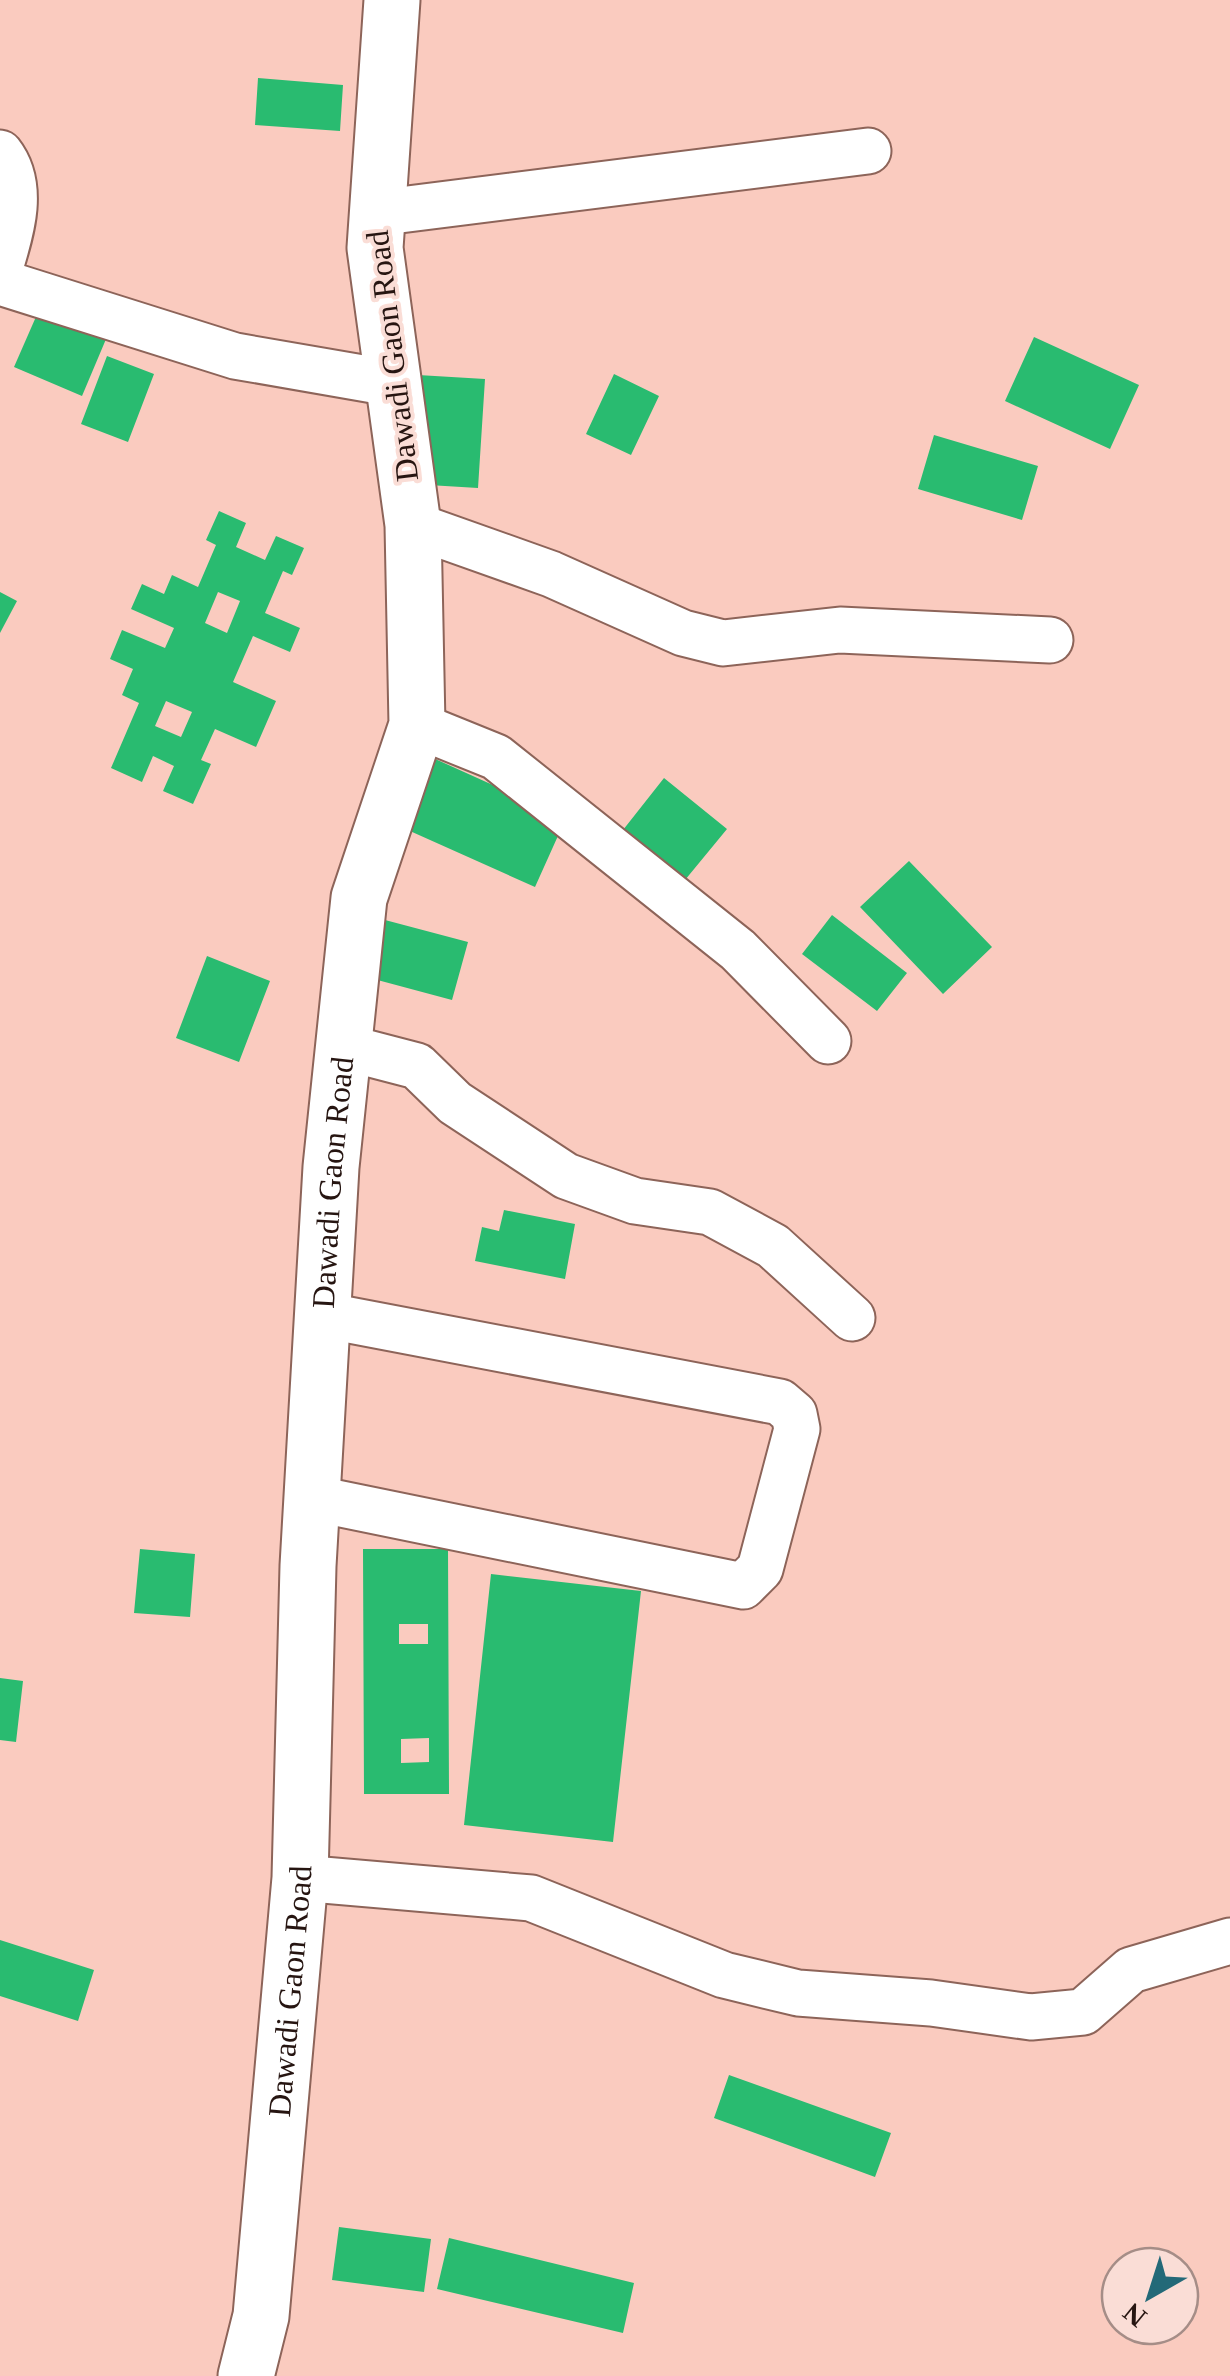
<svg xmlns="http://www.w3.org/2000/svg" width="1230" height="2376" font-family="'Times New Roman',serif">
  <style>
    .building { fill: #29bb70; fill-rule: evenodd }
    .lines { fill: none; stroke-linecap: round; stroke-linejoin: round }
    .street-casing { stroke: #8d6459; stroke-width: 49 }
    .secondary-casing { stroke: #8d6459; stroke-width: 59 }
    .street { stroke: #fff; stroke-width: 45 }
    .secondary { stroke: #fff; stroke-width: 55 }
    .labels { text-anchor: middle; stroke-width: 8; stroke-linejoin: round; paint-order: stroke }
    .street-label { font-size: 32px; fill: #261511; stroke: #faddd6 }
  </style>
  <rect width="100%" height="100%" fill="#facbbf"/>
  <path class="building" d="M258,78L343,85L340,131L255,125Z
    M42,303L109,332L82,396L14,367Z
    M1034,337L1139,385L1110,449L1005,401Z
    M107,356L154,374L128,442L81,424Z
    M614,374L659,396L631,455L586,434Z
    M418,375L485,379L478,488L412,484Z
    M934,435L1038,466L1022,520L918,489Z
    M219,511L246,523L236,547L265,560L276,536L304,548L292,575L283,571L265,613L300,628L290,652L253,636L233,682L276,701L256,747L215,729L201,760L211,764L193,804L163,791L174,766L153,756L142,782L111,768L139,703L122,695L133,669L110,659L122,630L165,648L174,628L131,609L142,584L164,594L172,575L198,587L216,545L206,540ZM218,592L240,601L227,633L205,623ZM166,701L192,712L181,737L155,726Z
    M0,592L17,601L0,633Z
    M433,758L566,818L535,887L401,827Z
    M664,778L727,829L685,880L623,830Z
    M909,861L992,947L943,994L860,907Z
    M832,915L907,973L877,1011L802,954Z
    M385,920L468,942L452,1000L370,978Z
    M207,956L270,981L239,1062L176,1038Z
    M504,1210L575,1224L565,1279L475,1261L482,1227L499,1231Z
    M140,1549L195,1554L190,1617L134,1613Z
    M363,1549H448L449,1794H364ZM399,1624H428V1644H399ZM429,1738V1762L401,1763V1739Z
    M491,1574L641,1591L613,1842L464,1825Z
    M0,1678L23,1681L16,1742L0,1740Z
    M0,1940L94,1970L78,2021L0,1996Z
    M729,2075L891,2133L875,2177L714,2118Z
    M339,2227L431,2239L424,2292L332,2280Z
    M449,2238L634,2283L623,2333L437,2289Z"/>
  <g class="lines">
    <g class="street-casing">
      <path id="street" d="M0,153C26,186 11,232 0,268
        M376,213L868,151
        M0,282L235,356L391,383
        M413,525L551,574L683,633L723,643L840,630L1050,640
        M417,725L496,757L738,950L828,1041
        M344,1047L417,1066L455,1103L566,1176L635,1201L710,1212L773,1246L852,1318
        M312,1498L743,1586L760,1569L797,1429L794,1414L780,1402L323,1315
        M300,1878L531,1898L724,1975L798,1993L931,2003L1031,2017L1083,2012L1131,1970L1230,1941"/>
    </g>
    <g class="secondary-casing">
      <g id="secondary">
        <path id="s1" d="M246,2376L261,2316L300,1878L308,1566L331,1167L359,898L417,725L413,525L375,248L392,0"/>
      </g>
    </g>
    <use href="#street" class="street"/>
    <use href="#secondary" class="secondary"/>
  </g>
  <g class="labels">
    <g class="street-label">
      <text transform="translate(392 356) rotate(-97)" y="11">Dawadi Gaon Road</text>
      <text dy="11" stroke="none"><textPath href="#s1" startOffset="1198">Dawadi Gaon Road</textPath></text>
      <text dy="11" stroke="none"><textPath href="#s1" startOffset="388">Dawadi Gaon Road</textPath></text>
    </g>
  </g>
  <g transform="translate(1150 2296) rotate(219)"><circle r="48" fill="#faddd6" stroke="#a58d87" stroke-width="2.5"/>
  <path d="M0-8L18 38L0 25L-18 38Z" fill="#236978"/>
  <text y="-15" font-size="28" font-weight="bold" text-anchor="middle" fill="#261511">N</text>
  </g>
</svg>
